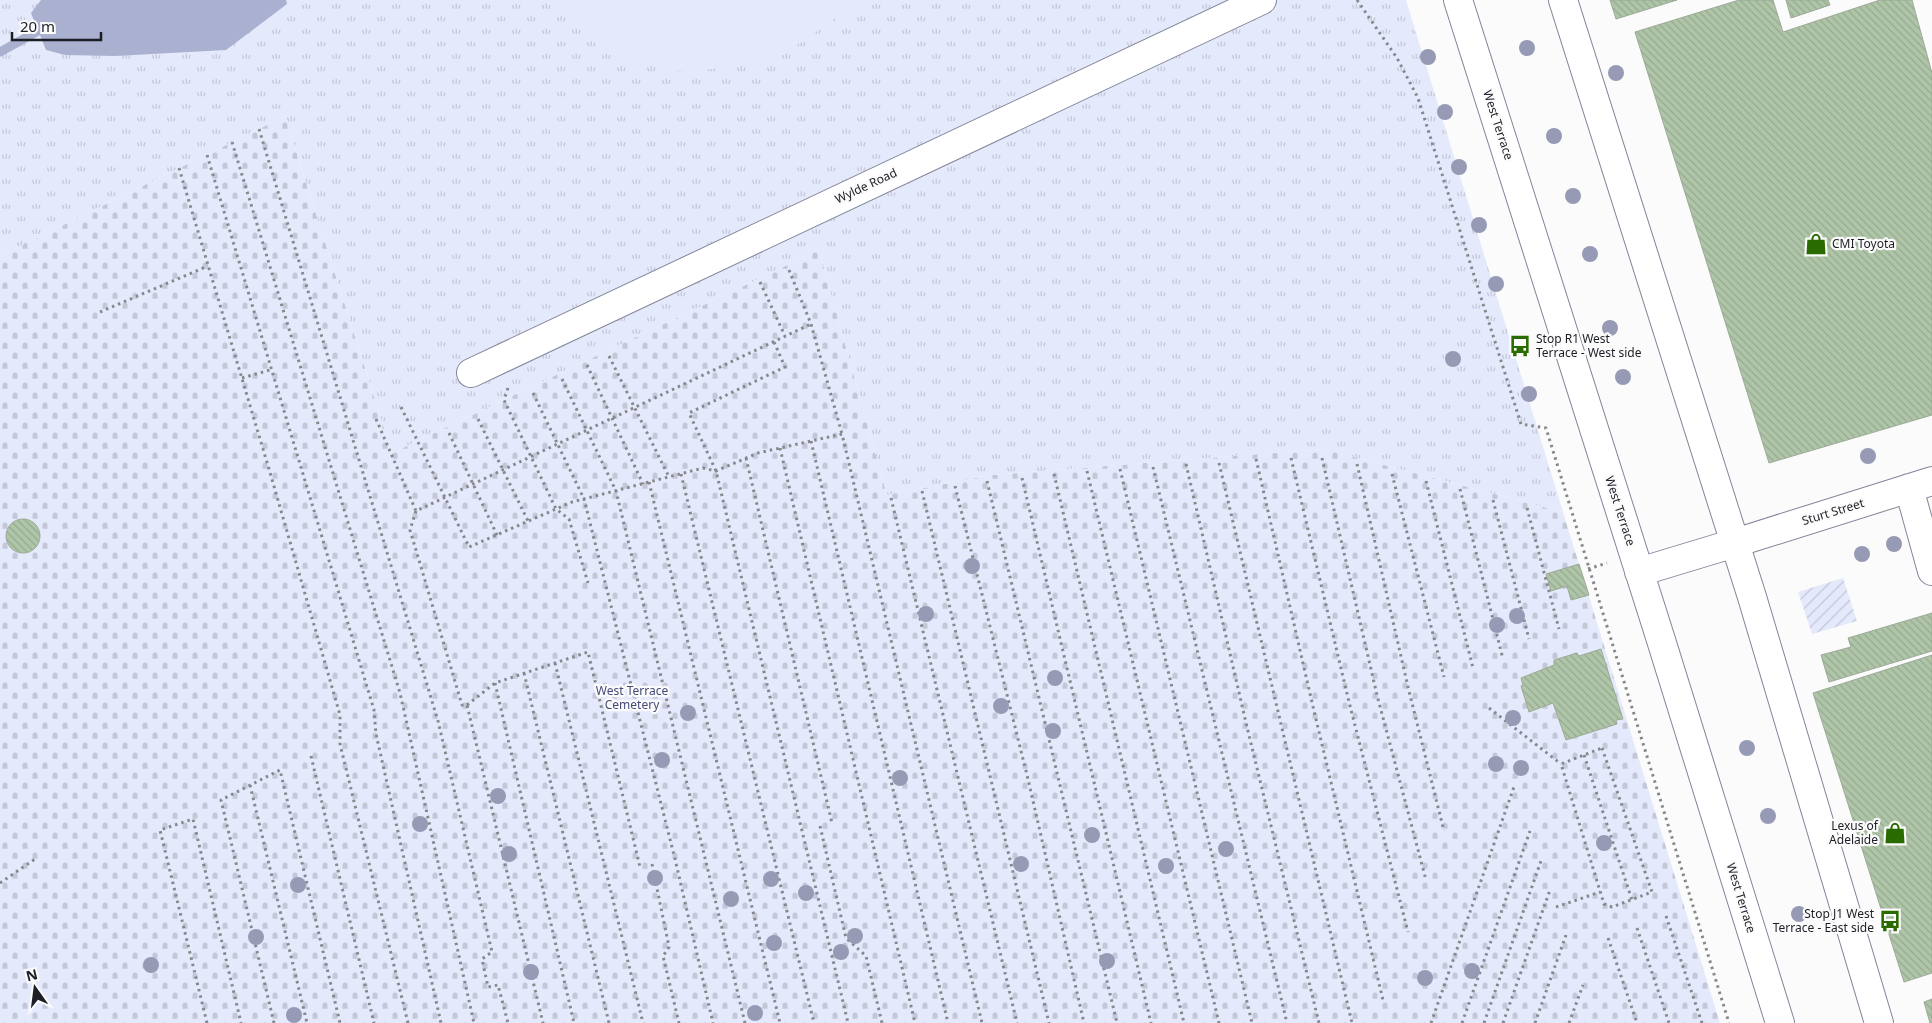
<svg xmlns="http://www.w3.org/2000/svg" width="1932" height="1023" font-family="'Noto Sans',sans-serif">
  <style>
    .cemetery { fill: url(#cemetery-stones) }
    .park { fill: url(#park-tufts) }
    .garden { fill: url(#garden-furrows) }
    .pitch { fill: #e5e9fc }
    .water { fill: #aab0d0 }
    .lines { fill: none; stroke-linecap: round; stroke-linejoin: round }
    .stream { stroke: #aab0d0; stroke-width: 9 }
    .building { fill: url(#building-back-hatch); stroke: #9caa97 }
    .minor-casing { stroke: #818599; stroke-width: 30 }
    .major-casing { stroke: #818599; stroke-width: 30 }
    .path { stroke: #87888c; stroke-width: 3; stroke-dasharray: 2.5 4; stroke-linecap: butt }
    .minor { stroke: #fff; stroke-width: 28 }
    .major { stroke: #fff; stroke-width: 28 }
    .tree { fill: #969ab4 }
    .labels { text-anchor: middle; stroke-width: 4.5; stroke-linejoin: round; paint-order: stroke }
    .street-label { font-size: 12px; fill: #1c1e26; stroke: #fbfbfb }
    .poi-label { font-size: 12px; fill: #1c1e26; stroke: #fbfbfb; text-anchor: start }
    .park-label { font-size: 12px; fill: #444b79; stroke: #fbfbfb }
  </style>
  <defs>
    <pattern id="cemetery-stones" width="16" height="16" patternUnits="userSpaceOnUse" patternTransform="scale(1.25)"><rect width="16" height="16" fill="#e5e9fc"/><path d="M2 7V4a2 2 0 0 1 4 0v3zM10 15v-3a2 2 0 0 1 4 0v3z" fill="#c4c7d8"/></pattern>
    <pattern id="park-tufts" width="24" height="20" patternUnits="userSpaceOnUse" patternTransform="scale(1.25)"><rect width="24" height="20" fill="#e5e9fc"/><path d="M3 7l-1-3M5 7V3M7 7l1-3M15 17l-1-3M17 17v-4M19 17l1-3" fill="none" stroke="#c4c7d8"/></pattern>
    <pattern id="garden-furrows" width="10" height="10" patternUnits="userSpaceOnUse" patternTransform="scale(1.25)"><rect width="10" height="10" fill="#e5e9fc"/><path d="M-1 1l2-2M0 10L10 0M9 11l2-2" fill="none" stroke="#c4c7d8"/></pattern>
    <pattern id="building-back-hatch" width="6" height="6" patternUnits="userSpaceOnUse" patternTransform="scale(1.25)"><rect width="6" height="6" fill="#afc5a8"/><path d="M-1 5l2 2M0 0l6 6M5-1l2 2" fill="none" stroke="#96a990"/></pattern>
  </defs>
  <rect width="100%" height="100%" fill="#fbfbfb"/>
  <path class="cemetery" d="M285,116L392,453L819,250L887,495L991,475L1324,449L1563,512L1720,1023H0V256Z"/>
  <path class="park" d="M0,0H1406L1563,512L1324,449L991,475L887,495L819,250L392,453L285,116L0,256Z"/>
  <path class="garden" d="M1843,578L1857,621L1812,634L1798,592Z"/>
  <path class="pitch" d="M544,0H855L850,8L800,43L745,65L686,72L628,59L585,34Z"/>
  <path class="water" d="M41,0H286L287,4L226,50L115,56L65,55L46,50L31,13Z"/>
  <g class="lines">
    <path class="stream" d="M0,52L38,31"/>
  </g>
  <path class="building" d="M1610,0H1677L1616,19Z
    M1739,0H1773L1783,32L1880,0H1912L1932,73V415L1769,463L1635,32Z
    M1786,0H1828L1830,5L1791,18Z
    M6 536a17 17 0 1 1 34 0a17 17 0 1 1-34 0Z
    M1579,564L1589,595L1571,600L1567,586L1551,591L1546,574Z
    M1932,613V651L1829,682L1821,655L1851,647L1848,638Z
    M1601,649L1623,719L1616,720L1617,724L1566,740L1553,703L1529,712L1521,686L1523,685L1521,678L1554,665V660L1577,653L1579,656Z
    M1932,655V973L1904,982L1813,693Z
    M1932,999V1023H1930L1924,1002Z"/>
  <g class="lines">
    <g class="minor-casing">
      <path id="minor" d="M471,373L1262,0
        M1909,488L1932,571
        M1735,543L1932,481"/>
    </g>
    <g class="major-casing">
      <path id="major" d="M1458,0L1661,640L1780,1023
        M1563,0L1752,597L1879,1023
        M1639,572L1735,543"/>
    </g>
    <path class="path" d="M1357,0L1397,58L1418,98L1521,424L1546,428L1729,1023
      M259,129L438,721L492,952L482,959L488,987L498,985L508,1023
      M232,142L400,693L474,1023
      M207,155L374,710L376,734L441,1023
      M179,168L269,469L340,715V744L408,1023
      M789,270L811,324L842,434
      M760,282L785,336
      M100,312L208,266
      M774,342L785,367L689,413L716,471L848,1023
      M609,356L669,477
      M587,365L643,484
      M242,378L270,370
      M562,379L616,491L745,1023
      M508,388L504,400L556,509L569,519L588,583
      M533,393L584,499L675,859L713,1023
      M401,407L469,547L572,502L703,468L716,471L758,453L842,434L982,1023
      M376,419L416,511L811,324
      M478,419L528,521
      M449,433L497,535
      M811,441L948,1023
      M780,448L915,1023
      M746,458L832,823
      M1291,458L1349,702L1408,932
      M1322,458L1377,695L1426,880
      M1256,459L1314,711L1383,1000
      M1219,463L1352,1023
      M1186,464L1247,727L1319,1023
      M1357,464L1408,687L1444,831
      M1153,467L1287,1023
      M1120,469L1252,1023
      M1087,471L1219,1023
      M681,474L814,1023
      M1054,474L1184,1023
      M1392,474L1444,677
      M1022,478L1151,1023
      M987,481L1117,1023
      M1426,481L1473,668
      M649,482L780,1023
      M955,486L1028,779L1084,1023
      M1460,489L1503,659
      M922,491L1049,1023
      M891,498L1017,1023
      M1493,500L1529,639
      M1527,508L1559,629
      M416,511L410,530L462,705H467L543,1023
      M1588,569L1607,563
      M555,663L643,1023
      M524,673L609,1023
      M495,683L574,1023
      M467,705L495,683L588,652L640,867
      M1489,708L1561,764
      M1602,748L1652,892L1612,907L1604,904L1561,764Z
      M1584,755L1632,900
      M311,756L374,1023
      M250,785L307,1023
      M820,826L846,938L866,956L882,1023
      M652,864L669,947L663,956L679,1023
      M0,883L35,859
      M1556,907L1600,892
      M1666,916L1702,1023
      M1637,928L1669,1023
      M1608,938L1637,1023
      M207,1023L160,830L193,819L241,1023
      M274,1023L221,800L280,770L340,1023
      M1431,1023L1515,784
      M1462,1023L1530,831
      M1484,1023L1541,861
      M1503,1023L1550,890
      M1535,1023L1566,935
      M1569,1023L1583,985"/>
    <use href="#minor" class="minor"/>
    <use href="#major" class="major"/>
  </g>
  <g class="tree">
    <circle cx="1527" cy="48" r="8"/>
    <circle cx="1428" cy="57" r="8"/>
    <circle cx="1616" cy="73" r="8"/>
    <circle cx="1445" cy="112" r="8"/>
    <circle cx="1554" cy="136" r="8"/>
    <circle cx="1459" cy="167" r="8"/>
    <circle cx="1573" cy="196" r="8"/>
    <circle cx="1479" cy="225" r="8"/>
    <circle cx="1590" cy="254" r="8"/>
    <circle cx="1496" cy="284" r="8"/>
    <circle cx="1610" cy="328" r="8"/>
    <circle cx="1453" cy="359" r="8"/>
    <circle cx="1623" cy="377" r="8"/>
    <circle cx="1529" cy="394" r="8"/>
    <circle cx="1868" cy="456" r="8"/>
    <circle cx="1894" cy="544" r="8"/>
    <circle cx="1862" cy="554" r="8"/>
    <circle cx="972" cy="566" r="8"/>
    <circle cx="926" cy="614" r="8"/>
    <circle cx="1517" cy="616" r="8"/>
    <circle cx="1497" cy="625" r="8"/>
    <circle cx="1055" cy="678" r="8"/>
    <circle cx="1001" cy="706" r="8"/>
    <circle cx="688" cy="713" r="8"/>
    <circle cx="1513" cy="718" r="8"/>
    <circle cx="1053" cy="731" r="8"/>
    <circle cx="1747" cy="748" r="8"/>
    <circle cx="662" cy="760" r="8"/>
    <circle cx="1496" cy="764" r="8"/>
    <circle cx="1521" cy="768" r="8"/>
    <circle cx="900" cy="778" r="8"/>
    <circle cx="498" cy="796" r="8"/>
    <circle cx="1768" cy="816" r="8"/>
    <circle cx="420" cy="824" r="8"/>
    <circle cx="1092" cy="835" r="8"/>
    <circle cx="1604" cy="843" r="8"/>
    <circle cx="1226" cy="849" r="8"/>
    <circle cx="509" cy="854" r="8"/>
    <circle cx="1021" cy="864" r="8"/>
    <circle cx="1166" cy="866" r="8"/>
    <circle cx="655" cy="878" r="8"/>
    <circle cx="771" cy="879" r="8"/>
    <circle cx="298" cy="885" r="8"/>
    <circle cx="806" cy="893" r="8"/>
    <circle cx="731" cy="899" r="8"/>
    <circle cx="1799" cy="914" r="8"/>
    <circle cx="855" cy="936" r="8"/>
    <circle cx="256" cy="937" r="8"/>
    <circle cx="774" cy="943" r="8"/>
    <circle cx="841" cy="952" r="8"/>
    <circle cx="1107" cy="961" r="8"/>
    <circle cx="151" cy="965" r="8"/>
    <circle cx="1472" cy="971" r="8"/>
    <circle cx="531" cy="972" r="8"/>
    <circle cx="1425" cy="978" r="8"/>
    <circle cx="755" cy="1013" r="8"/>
    <circle cx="294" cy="1015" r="8"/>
  </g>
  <defs>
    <g id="shop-bare" transform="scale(1.725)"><path d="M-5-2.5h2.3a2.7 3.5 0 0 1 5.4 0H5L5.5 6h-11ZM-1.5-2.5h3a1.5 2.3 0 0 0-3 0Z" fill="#2a6b00" stroke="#fbfbfb" stroke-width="2.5" paint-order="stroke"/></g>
    <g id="bus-bare" transform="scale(1.725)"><path d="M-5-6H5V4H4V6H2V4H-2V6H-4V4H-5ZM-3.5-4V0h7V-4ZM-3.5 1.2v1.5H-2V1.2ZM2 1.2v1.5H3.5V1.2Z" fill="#2a6b00" stroke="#fbfbfb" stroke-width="2.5" paint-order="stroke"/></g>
  </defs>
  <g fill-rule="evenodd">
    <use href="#shop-bare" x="1816" y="244"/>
    <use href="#bus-bare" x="1520" y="346"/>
    <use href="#shop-bare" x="1895" y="833"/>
    <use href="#bus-bare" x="1890" y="921"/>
  </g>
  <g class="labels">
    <g class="street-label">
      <text transform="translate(1498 125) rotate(72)" y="4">West Terrace</text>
      <text transform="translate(866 186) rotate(-25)" y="4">Wylde Road</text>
      <text transform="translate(1620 511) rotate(72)" y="4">West Terrace</text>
      <text transform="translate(1833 512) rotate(-17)" y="4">Sturt Street</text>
      <text transform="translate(1741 898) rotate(73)" y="4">West Terrace</text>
    </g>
    <g class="poi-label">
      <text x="1832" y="248">CMI Toyota</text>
      <text x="1536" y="343">Stop R1 West<tspan x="1536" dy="14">Terrace - West side</tspan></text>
      <text x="1878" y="830" text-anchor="end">Lexus of<tspan x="1878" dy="14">Adelaide</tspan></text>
      <text x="1874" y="918" text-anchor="end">Stop J1 West<tspan x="1874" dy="14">Terrace - East side</tspan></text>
    </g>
    <g class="park-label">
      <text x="632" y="695">West Terrace<tspan x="632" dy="14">Cemetery</tspan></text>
    </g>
  </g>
  <g transform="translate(35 988) rotate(346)" stroke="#fbfbfb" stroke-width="4" paint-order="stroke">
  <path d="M0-4L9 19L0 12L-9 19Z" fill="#1c1e26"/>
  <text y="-8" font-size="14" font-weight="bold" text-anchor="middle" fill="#1c1e26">N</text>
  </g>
  <path d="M12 32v8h89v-8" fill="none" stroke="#1c1e26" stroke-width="2.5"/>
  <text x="20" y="32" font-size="15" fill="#1c1e26" stroke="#fbfbfb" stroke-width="4" paint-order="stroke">20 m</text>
</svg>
